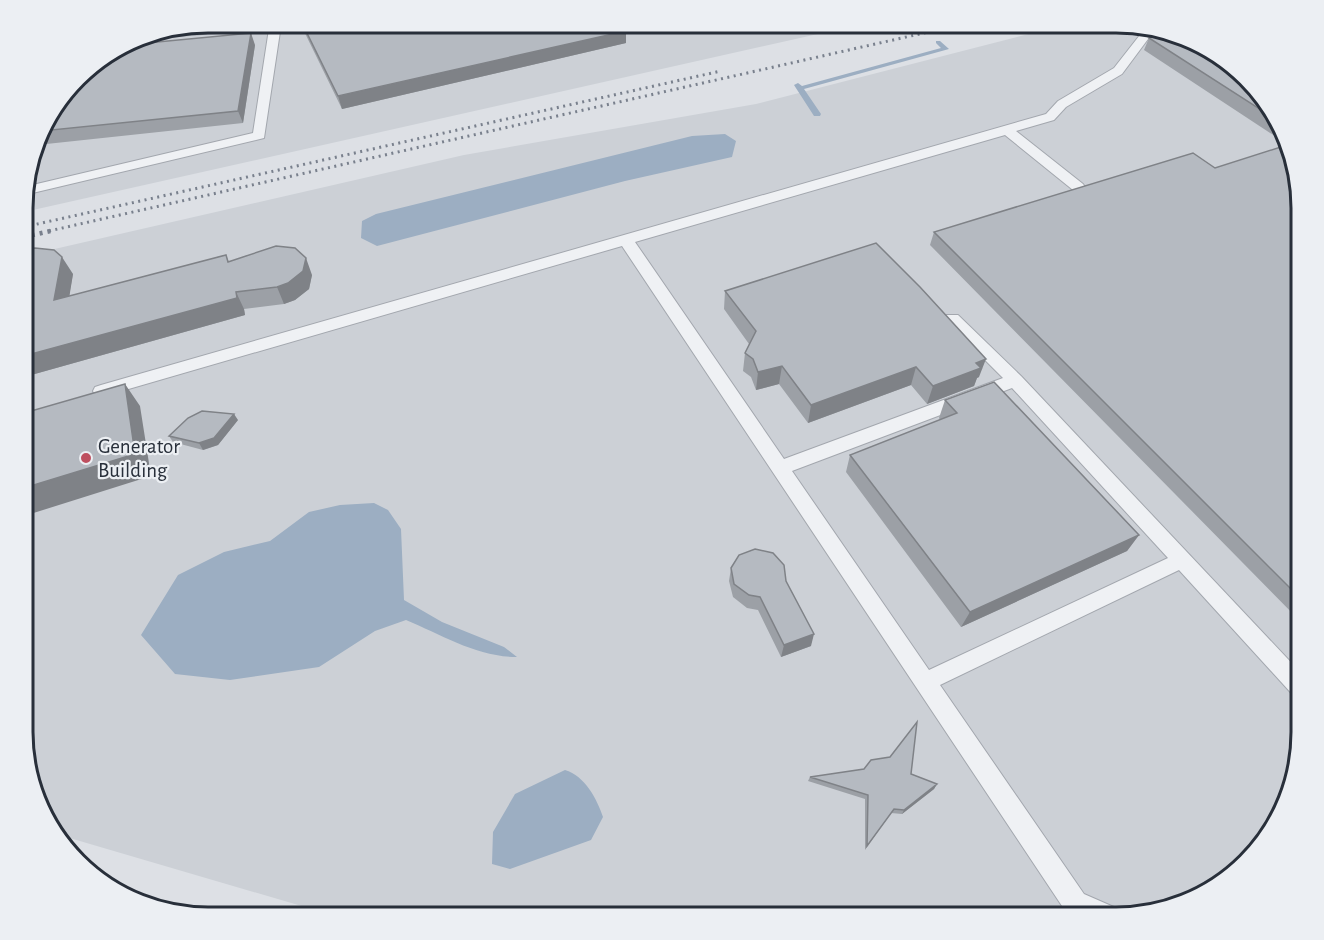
<svg xmlns="http://www.w3.org/2000/svg" width="1324" height="940" font-family="'Alegreya Sans',sans-serif">
  <style>
    .built { fill: #ccd0d6 }
    .water { fill: #9caec2 }
    .lines { fill: none; stroke-linecap: round; stroke-linejoin: round }
    .stream { fill: #9caec2; fill-rule: evenodd }
    .lane-casing { stroke: #a3a7ae; stroke-width: 2 }
    .lane { fill: #eff1f4; fill-rule: evenodd }
    .rail-far1 { stroke: #79808d; stroke-width: 3; stroke-dasharray: 2 4.5; stroke-linecap: butt }
    .rail { stroke: #79808d; stroke-width: 4.5; stroke-dasharray: 3 5; stroke-linecap: butt }
    .wall { fill: #9ca0a6 }
    .shaded-wall { fill: #7f8287 }
    .building { fill: #b5bac1; stroke: #7f8287; stroke-width: 1.5 }
    .poi-dot { fill: #be4f5f; stroke: #eceff3; stroke-width: 2 }
    .labels { text-anchor: middle; stroke-width: 4.5; stroke-linejoin: round; paint-order: stroke }
    .poi-label { font-size: 21px; fill: #282f3a; stroke: #eceff3; text-anchor: start }
    .rim { fill: none; stroke: #282f3a; stroke-width: 3 }
  </style>
  <rect width="100%" height="100%" fill="#dde0e5"/>
  <path class="built" d="M208,23H867L24,212V183L47,115L86,68L148,32Z
    M1071,23H1128L1176,32L1282,126L1301,196V744L1292,792L1263,845L1198,898L1117,917H339L56,834L47,825L24,756V256L464,155L756,104Z"/>
  <path class="water" d="M725,134L736,141L732,157L625,181L377,246L361,238L362,221L376,214L692,136Z
    M374,503L388,510L401,529L404,600L442,622L504,647L517,657C477,657 442,635 406,620L375,631L319,667L230,680L175,674L141,635L178,575L224,552L270,541L309,512L340,505Z
    M565,770C585,776 597,799 603,817L591,840L510,869L492,864L493,832L515,794Z"/>
  <g class="lines">
    <path class="stream" d="M936,41H940L949,49L804,89L821,114L820,116H814L794,85L798,83L802,86L941,48L936,43Z"/>
    <g class="lane-casing">
      <path id="lane" d="M265,23H279L281,25L264,138L24,195V187L253,133L269,29L136,39L147,33Z
        M1152,28L1165,30L1151,35L1122,74L1066,107L1054,120L1016,131L1083,184L1085,187L1083,190H1073L1005,135L635,242L784,459L1003,378L944,319L946,315H958L1021,376L1301,673V698L1293,695L1179,570L940,685L1084,894L1116,908L1119,917H1079L1066,912L622,246L101,397L95,395L93,391L95,387L101,385L1046,114L1058,101L1114,68L1143,31ZM1012,388L1168,558L929,670L792,471Z"/>
    </g>
    <use href="#lane" class="lane"/>
    <path class="rail-far1" d="M24,227L721,71
      M49,231L968,23"/>
    <path class="rail" d="M24,237L55,230"/>
  </g>
  <path class="wall" d="M300,23H619L626,31V43L342,109Z
    M1149,38L1229,61L1282,126L1287,144L1144,50Z
    M255,45L243,123L37,145L47,115Z
    M1215,168L1301,196V622L930,245L934,232Z
    M24,250L73,274L69,296L226,255L229,262L312,275L309,289L295,300L284,304L244,309L245,315L24,377Z
    M725,291L979,377L977,378L974,386L927,404L911,385L808,423L779,384L756,390L751,377L743,371L745,353L749,344L724,309Z
    M945,400L1139,535L1127,551L961,627L846,472L850,455L940,420L939,418Z
    M238,420L218,445L203,450L173,442L169,436Z
    M731,568L786,581L811,646L781,657L758,610L747,608L733,597L729,581Z
    M911,774L937,784L934,789L902,814L891,813L865,850V799L808,781L810,777Z"/>
  <path class="shaded-wall" d="M626,31V43L342,109L338,96Z
    M251,33L255,45L243,123L238,111Z
    M62,257L73,274L66,317L54,300Z
    M306,258L312,275L309,289L295,300L284,304L277,287Z
    M236,292L244,309L245,315L24,377V356Z
    M986,359L979,377L977,378L974,386L927,404L933,386L976,363Z
    M782,366L779,384L756,390L758,372Z
    M916,367L911,385L808,423L811,405Z
    M125,384L140,406L151,476L24,516V488Z
    M234,414L238,420L218,445L203,450L199,443Z
    M1139,535L1127,551L961,627L970,612Z
    M814,634L811,646L781,657L784,645Z
    M937,784L934,789L902,814L904,810Z"/>
  <path class="building" d="M302,23H619L626,31L338,96Z
    M1172,32H1176L1229,61L1277,120L1149,38Z
    M251,33L238,111L42,131L47,115L86,68L126,45Z
    M1287,145L1301,196V599L934,232L1193,153L1215,168Z
    M876,243L920,287L986,359L976,363L981,368L933,386L916,367L811,405L782,366L758,372L753,359L745,353L756,331L725,291Z
    M276,246L295,248L306,258L303,271L288,283L277,287L236,292L237,298L24,356V250L35,248L54,250L62,257L54,300L226,255L228,262Z
    M994,382L1139,535L970,612L850,455L957,413L945,400Z
    M125,384L135,454L24,488V413Z
    M202,411L234,414L214,438L199,443L169,436L188,418Z
    M755,549L773,553L784,565L786,581L814,634L784,645L760,597L749,595L734,584L731,568L739,555Z
    M917,722L911,774L937,784L904,810L894,809L867,846L868,795L810,777L864,769L871,760L890,757Z"/>
  <circle class="poi-dot" cx="86" cy="458" r="6"/>
  <g class="labels">
    <g class="poi-label">
      <text x="98" y="453">Generator<tspan x="98" dy="24">Building</tspan></text>
    </g>
  </g>
  <path d="M0 0H1324V940H0ZM208 33H1116A175 175 0 0 1 1291 208V732A175 175 0 0 1 1116 907H208A175 175 0 0 1 33 732V208A175 175 0 0 1 208 33Z" fill="#eceff3" fill-rule="evenodd"/>
  <path class="rim" d="M208 33H1116A175 175 0 0 1 1291 208V732A175 175 0 0 1 1116 907H208A175 175 0 0 1 33 732V208A175 175 0 0 1 208 33Z"/>
</svg>
